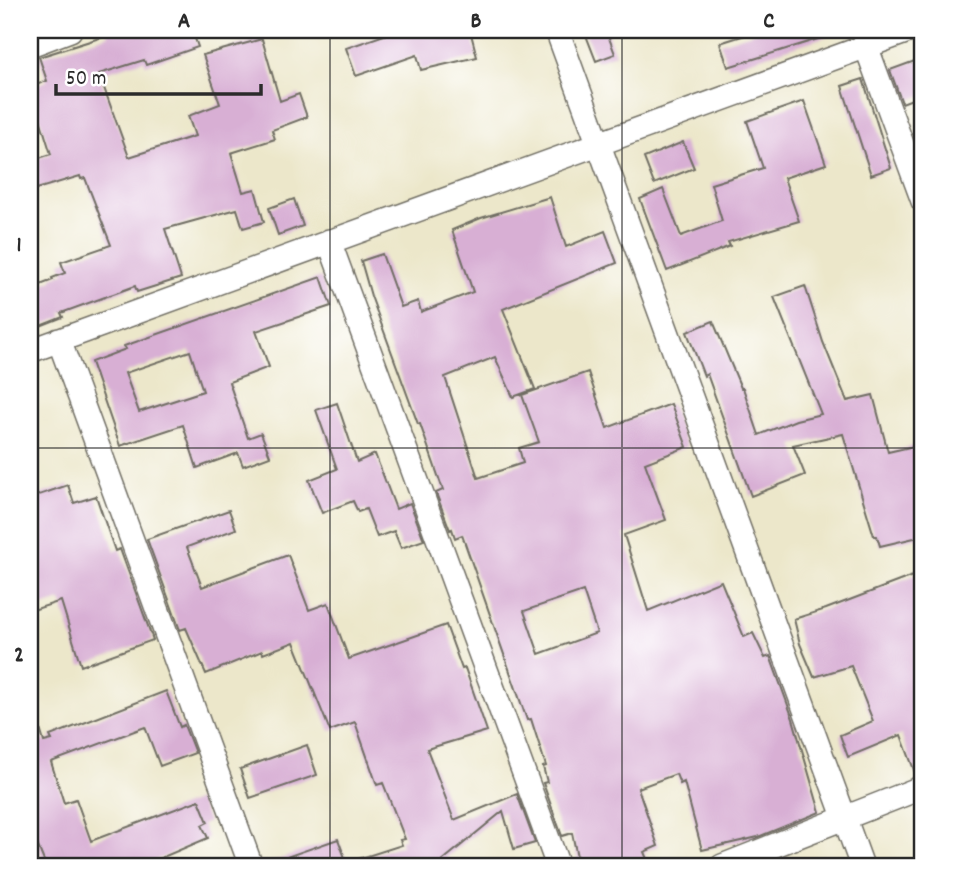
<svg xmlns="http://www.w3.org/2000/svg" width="953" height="896" font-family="Dekko,sans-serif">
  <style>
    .building { fill: #d8afd4; fill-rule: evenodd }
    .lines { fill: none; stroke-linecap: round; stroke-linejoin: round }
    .minor-casing { stroke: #6f6d63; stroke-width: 26 }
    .minor { stroke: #fff; stroke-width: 23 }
    .grid { fill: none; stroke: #2b2b2b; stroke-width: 2; stroke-opacity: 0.55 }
    .neatline { fill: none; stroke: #2b2b2b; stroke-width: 2.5 }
    .grid-label { font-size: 23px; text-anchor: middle; font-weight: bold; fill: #2b2b2b }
  </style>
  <rect width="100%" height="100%" fill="#fff"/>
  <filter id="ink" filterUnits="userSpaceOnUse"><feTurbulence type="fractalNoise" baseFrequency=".0143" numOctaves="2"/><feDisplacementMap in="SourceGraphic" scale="14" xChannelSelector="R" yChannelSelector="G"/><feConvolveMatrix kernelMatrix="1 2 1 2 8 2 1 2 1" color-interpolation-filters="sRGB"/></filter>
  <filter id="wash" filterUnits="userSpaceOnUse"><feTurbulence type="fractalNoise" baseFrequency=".00686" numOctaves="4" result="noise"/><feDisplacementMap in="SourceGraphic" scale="28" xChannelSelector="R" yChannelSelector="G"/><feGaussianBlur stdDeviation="1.57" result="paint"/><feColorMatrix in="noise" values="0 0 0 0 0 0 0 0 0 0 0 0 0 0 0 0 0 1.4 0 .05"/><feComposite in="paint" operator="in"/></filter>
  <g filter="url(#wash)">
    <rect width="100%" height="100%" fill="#ece7ca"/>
    <g id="blocks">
      <path class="building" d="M107,30H192L198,47L146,65L144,60L99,74L129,157L195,136L188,116L220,104L203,55L262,39L280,101L299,94L307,117L272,130L275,139L231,153L243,192L255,189L264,222L243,228L237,209L165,229L181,278L137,292L135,286L61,313L63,317L30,330V289L53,280L52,278L65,273L61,262L111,245L85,178L81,179L80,176L30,191V161L51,154L30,87L47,81L39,57L109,35Z
        M399,30H470L477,57L421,70L417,55L356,76L346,48Z
        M584,30H606L615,54L596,61Z
        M761,30H831V35L728,67L720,43Z
        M923,58V95L902,103L890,70Z
        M863,79L891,168L871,175L842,86Z
        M804,101L826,164L784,178L799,221L728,242L730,246L667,271L640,199L663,189L681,236L722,221L711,184L763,168L747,121Z
        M683,142L694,168L654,184L644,158Z
        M550,197L566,247L605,231L617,263L503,309L535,389L513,397L495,357L445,377L478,478L523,463L519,448L539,442L522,395L588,372L607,428L671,404L687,447L645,463L666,520L624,535L648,611L721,581L744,637L753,633L765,658L770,656L793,719L820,812L758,837L702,850L684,782L680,784L676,774L638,788L658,846L644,852L650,866H579L572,833L562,836L543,783L547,782L543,767L546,766L531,719L527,720L462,535L455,538L452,529L450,530L436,493L443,490L420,424H418L371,296L361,261L382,254L401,307L418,301L421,312L473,292L452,230L481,218ZM583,591L597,633L539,654L524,611Z
        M294,199L303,226L278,235L269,208Z
        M321,277L331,306L256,331L269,367L229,382L248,438L261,433L270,456L243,466L238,453L197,468L183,425L120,446L91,362L126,349L124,346ZM190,351L203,391L139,412L125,373Z
        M805,286L823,342L847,401L873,395L888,452L923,444V536L880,546L877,536H874L843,434L793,445L805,475L751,496L707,374L704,376L687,332L713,321L741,388H743L759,435L796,420L821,414L774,297Z
        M337,403L357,462L375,454L396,509L410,503L424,540L401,548L394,531L377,537L366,509L358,512L353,501L322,513L309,480L337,469L316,410Z
        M68,485L74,503L96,496L115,551L120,549L153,640L81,666L61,601L30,611V498Z
        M229,510L236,529L187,547L202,587L288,555L309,610L328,603L349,659L446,625L462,669L465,668L487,731L427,749L454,820L517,794L535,843L514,849L503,811L436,866H350L349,862L402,845L400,840L405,839L383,783L377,785L355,722L330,731L294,642L263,654L262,651L206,674L186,628L180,630L147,539Z
        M923,572V773L916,775L901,735L848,757L840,735L873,721L851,666L814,677L800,644L794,619L826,609Z
        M166,691L180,727L184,725L195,753L160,766L145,727L51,762L64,803L76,799L91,841L199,800L208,822L202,825L208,838L142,866H46L35,839L30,841V713L35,712L44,742L52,740L50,736Z
        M307,745L317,775L250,798L240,769Z
        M338,839L348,866H270L269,863Z"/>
    </g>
  </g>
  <g filter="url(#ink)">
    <use href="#blocks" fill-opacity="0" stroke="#6f6d63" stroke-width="2"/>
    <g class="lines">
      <g class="minor-casing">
        <path id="minor" d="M557,30L862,866
          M30,45L70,30
          M866,46L923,201
          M329,241L558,866
          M59,340L251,866
          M30,351L911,30
          M722,866L923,787"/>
      </g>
      <use href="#minor" class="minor"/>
    </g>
  </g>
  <path class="grid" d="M330,30V866M622,30V866M30,448H923"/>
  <rect width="953" height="896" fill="none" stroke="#fff" stroke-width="77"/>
  <path d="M56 84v10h205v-10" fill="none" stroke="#2b2b2b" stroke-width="3.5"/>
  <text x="66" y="84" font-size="21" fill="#2b2b2b" stroke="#ffffff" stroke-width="5" paint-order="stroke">50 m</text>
  <rect x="38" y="38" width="876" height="820" class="neatline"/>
  <g class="grid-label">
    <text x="184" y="27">A</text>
    <text x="476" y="27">B</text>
    <text x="769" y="27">C</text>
    <text x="19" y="251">1</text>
    <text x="19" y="661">2</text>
  </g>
</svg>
